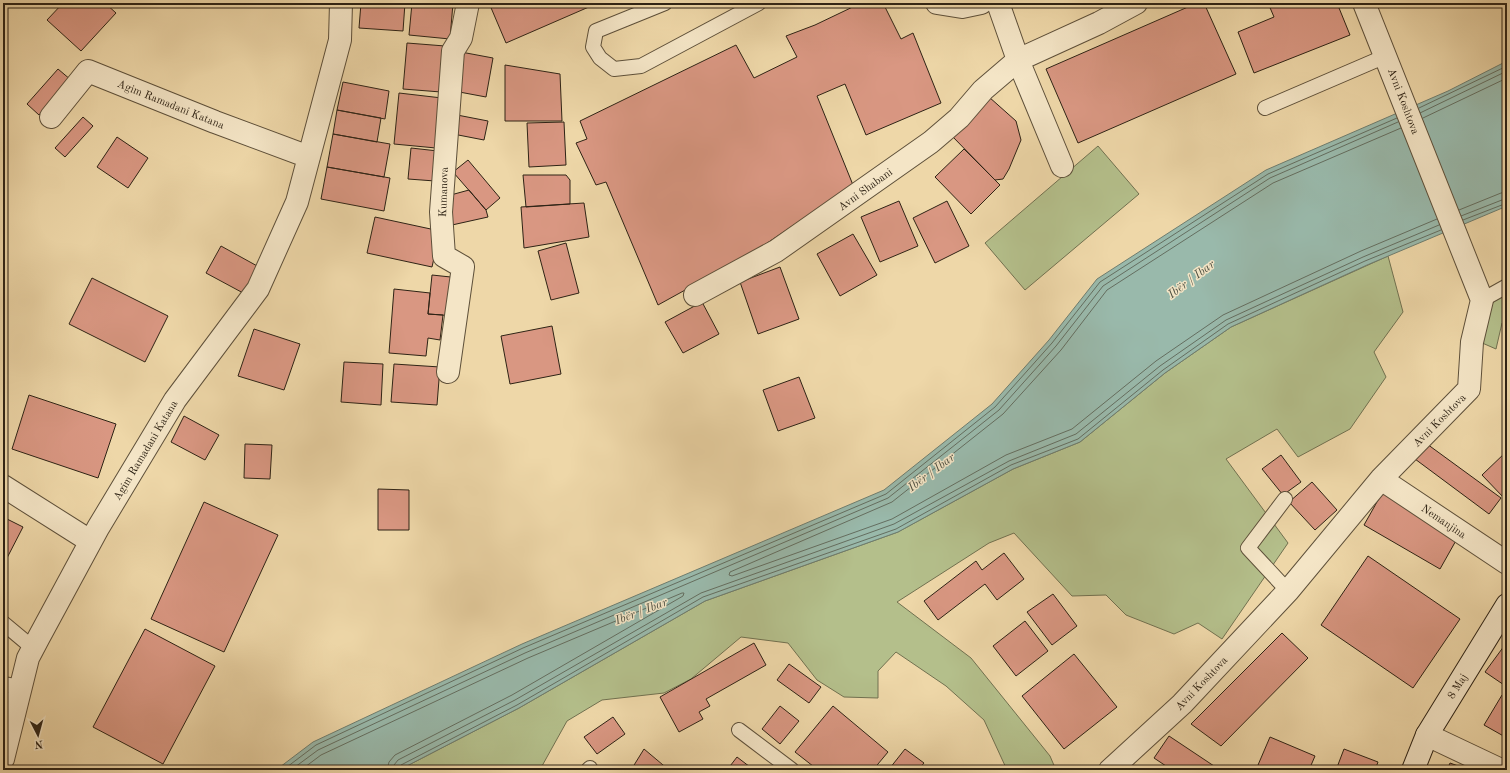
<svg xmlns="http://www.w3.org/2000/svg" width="1510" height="773" font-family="'Old Standard TT',serif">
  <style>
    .green { fill: #b4bf8b; stroke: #717150 }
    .water { fill: #99b9ab; stroke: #6e7d6f }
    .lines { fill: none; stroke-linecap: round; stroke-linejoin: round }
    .shore { stroke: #646e60; stroke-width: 1 }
    .building { fill: #d99782; stroke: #2e2315 }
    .lane-casing { stroke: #5e503a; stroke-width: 16 }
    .street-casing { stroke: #5e503a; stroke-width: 24 }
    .secondary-casing { stroke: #2e2315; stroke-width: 24 }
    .lane { stroke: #f4e5c6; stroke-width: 14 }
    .street { stroke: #f4e5c6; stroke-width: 22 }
    .secondary { stroke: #f4e5c6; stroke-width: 22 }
    .labels { text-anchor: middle; stroke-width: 3; stroke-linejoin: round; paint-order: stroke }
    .street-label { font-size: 11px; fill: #2e2315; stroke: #f4e5c6 }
    .water-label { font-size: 12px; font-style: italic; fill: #4e5042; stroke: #f4e5c6 }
  </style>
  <rect width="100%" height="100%" fill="#eed7a8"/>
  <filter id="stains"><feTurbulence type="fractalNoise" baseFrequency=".005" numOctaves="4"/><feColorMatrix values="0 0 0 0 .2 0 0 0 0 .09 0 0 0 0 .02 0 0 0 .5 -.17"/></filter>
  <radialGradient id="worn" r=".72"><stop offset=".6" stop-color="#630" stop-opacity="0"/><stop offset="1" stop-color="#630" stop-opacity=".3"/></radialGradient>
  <path class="green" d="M1098,146L1139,194L1025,290L985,243Z
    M1388,256L1403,312L1374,352L1386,377L1350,429L1298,457L1277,429L1226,459L1288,543L1222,639L1198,623L1174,634L1126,615L1106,595L1072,596L1014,533L989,543L897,602L971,658L1050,756L1056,770H1007L984,720L946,686L896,652L878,671V698L844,697L817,680L788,643L741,637L691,679L664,693L602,700L567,721L542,766L533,770H399L519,708L705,601L898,532L1013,469L1080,442L1165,373L1231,327Z
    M1507,294V320L1502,323L1496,349L1480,342L1491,302Z"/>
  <path class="water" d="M1507,61V206L1367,265L1231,327L1165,373L1080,442L1013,469L898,532L705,601L519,708L399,770H276L313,742L522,644L884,490L992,404L1049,340L1097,279L1266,170L1448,91Z"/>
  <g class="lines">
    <path class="shore" d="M1419,108L1507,66
      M1420,113L1507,71
      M1423,118L1507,78
      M1401,128L1273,183L1107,290L1061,350L1003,414L892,502L730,572L729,575L732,576L892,519L1006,455L1072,429L1156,361L1223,315L1361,251L1437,219
      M1459,210L1501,193L1507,192
      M1461,216L1507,198
      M1463,220L1507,203
      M283,770L316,745L523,648L886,494L995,407L1052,343L1100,282L1268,174L1397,118
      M291,770L318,750L525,653L888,498L999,410L1056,346L1103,286L1270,178L1398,122
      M301,770L321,755L528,658L682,593H684L683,596L512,695L395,755L389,762L387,770
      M393,770L394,765L398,760L515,700L701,593L894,524L1009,461L1076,434L1160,366L1226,320L1363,257L1439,225
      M398,770L401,765L517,705L703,597L896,529L1011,465L1078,439L1163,370L1228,324L1365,261L1441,230"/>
  </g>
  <path class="building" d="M63,3H105L116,13L81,51L47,20Z
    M361,3H405L403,31L359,28Z
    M412,3H453L450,39L409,35Z
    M489,3H598L506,43Z
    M861,3H883L901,39L913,33L941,103L866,135L845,84L817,96L853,185L754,252L658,305L606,182L596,185L576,143L587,139L580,121L736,45L754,78L797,57L786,36L815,25Z
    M1197,3H1204L1236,74L1078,143L1046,69Z
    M1268,3H1337L1350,35L1254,73L1238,32L1274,17Z
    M407,43L445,46L441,92L403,89Z
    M461,52L493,58L486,97L454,91Z
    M505,65L560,74L562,121H505Z
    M58,69L71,80L39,115L27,104Z
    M343,82L389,91L385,119L337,110Z
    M399,93L442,98L436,148L394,144Z
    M989,97L1016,121L1021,140L1009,169L1003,179L995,180L951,135Z
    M337,110L381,118L377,142L333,134Z
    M452,114L488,121L484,140L448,133Z
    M83,117L93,126L65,157L55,148Z
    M564,122L566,165L529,167L527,123Z
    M333,134L390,144L384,177L327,167Z
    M117,137L148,158L128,188L97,167Z
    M411,148L438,151L435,181L408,179Z
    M964,149L1000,185L971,214L935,177Z
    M468,160L500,198L486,210L453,172Z
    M327,167L390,178L384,211L321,199Z
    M523,175H566L570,180V204L526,207Z
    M469,190L486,210L488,217L452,225L447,196Z
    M899,201L918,246L880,262L861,217Z
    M947,201L969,246L935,263L913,218Z
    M584,203L589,237L524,248L521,207Z
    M375,217L440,231L432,267L367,253Z
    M853,234L877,275L840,296L817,254Z
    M566,243L579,293L551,300L538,251Z
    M221,246L259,267L245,294L206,273Z
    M780,267L799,319L758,334L740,282Z
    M432,275L460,278L456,316L428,314Z
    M92,278L168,316L145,362L69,324Z
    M394,289L430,293L428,314L443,315L440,340L428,338L426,356L389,353Z
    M702,302L719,334L683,353L665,322Z
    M552,326L561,374L510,384L501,336Z
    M254,329L300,344L284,390L238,376Z
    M344,362L383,364L381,405L341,402Z
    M394,364L440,367L437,405L391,402Z
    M799,377L815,418L778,431L763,390Z
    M29,395L116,424L98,478L12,449Z
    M184,416L219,435L205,460L171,442Z
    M245,444L272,445L270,479L244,478Z
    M1427,444L1501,498L1489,514L1415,459Z
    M1507,451V495L1504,498L1482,475Z
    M1281,455L1301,482L1283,495L1262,469Z
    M1312,482L1337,510L1315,530L1289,502Z
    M378,489L409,490V530H378Z
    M1382,493L1458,537L1440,569L1364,525Z
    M204,502L278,535L224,652L151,619Z
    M3,517L23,527L7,558L3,556Z
    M1004,553L1024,579L997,600L985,584L938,620L924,601L976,561L982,570Z
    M1368,556L1460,619L1413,688L1321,625Z
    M1053,594L1077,626L1052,645L1027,612Z
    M1025,621L1048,651L1016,676L993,646Z
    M145,629L215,666L163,764L93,727Z
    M1282,633L1308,658L1221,746L1191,724Z
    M1507,642V687L1485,672Z
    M754,643L766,665L706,699L710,706L699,712L703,719L679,732L660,697Z
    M1074,654L1117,707L1064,749L1022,696Z
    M789,664L821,687L809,703L777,680Z
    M1502,695L1507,698V738L1484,725Z
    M780,706L799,721L780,744L762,729Z
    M833,706L888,752L873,770H818L795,752Z
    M613,717L625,734L597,754L584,737Z
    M1169,736L1220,770H1172L1154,758Z
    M1270,737L1315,756L1309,770H1270L1258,765Z
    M644,749L669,770H631Z
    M905,749L924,763L918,770H892L890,768Z
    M1344,749L1378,762L1375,770H1336Z
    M737,757L754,770H727Z
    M1450,763L1469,770H1447Z"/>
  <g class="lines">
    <g class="lane-casing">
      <path id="lane" d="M665,3L596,31L593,47L600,58L614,69L641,66L759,3
        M1265,108L1386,56
        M1482,300L1507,286
        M1285,499L1248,548L1288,591
        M3,623L33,648
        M3,684L21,687
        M739,730L792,770
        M588,770L590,768"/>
    </g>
    <g class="street-casing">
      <path id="street" d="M937,3L962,7L981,3
        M998,3L1018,60L1062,166
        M51,117L88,71L215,122L309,157
        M695,295L776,251L931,142L959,118L983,90L1018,60L1099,23L1136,3
        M448,372L463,267L444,256L441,212L453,51L461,38L468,3
        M1381,479L1507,563
        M3,486L90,541
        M1427,735L1501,770
        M3,759L28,658L38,639L98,528L175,400L258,289L297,202L340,40L341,3
        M1110,770L1182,704L1288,591L1381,479L1469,389L1472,342L1482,300L1364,3"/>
    </g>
    <g class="secondary-casing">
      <path id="secondary" d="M1413,770L1427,735L1507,605"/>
    </g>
    <use href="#lane" class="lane"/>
    <use href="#street" class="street"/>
    <use href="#secondary" class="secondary"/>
  </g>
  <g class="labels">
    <g class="street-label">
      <text transform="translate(1404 101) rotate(69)" y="4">Avni Koshtova</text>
      <text transform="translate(171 104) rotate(22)" y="4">Agim Ramadani Katana</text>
      <text transform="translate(865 189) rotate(-36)" y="4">Avni Shabani</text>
      <text transform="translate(443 192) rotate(-88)" y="4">Kumanova</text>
      <text transform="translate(1439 420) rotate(-45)" y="4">Avni Koshtova</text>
      <text transform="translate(145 450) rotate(-59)" y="4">Agim Ramadani Katana</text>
      <text transform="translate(1444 521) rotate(34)" y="4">Nemanjina</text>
      <text transform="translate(1201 683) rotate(-46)" y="4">Avni Koshtova</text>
      <text transform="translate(1457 686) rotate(-58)" y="4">8 Maj</text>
    </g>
    <g class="water-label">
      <text transform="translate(1191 279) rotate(-37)" y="4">Ibër / Ibar</text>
      <text transform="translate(931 472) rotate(-37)" y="4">Ibër / Ibar</text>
      <text transform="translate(641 611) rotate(-21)" y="4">Ibër / Ibar</text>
    </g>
  </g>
  <rect width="1510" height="773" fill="none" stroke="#eed7a8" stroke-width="16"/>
  <rect x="4" y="4" width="1502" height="765" fill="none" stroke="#2e2315" stroke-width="2"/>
  <rect x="8" y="8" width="1494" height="757" fill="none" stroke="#2e2315"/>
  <g transform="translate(38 735) rotate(174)" stroke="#f4e5c6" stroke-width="3" paint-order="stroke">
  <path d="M0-3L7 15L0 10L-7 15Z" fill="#2e2315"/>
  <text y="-6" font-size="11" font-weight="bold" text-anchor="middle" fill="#2e2315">N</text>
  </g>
  <rect width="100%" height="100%" filter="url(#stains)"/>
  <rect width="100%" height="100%" fill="url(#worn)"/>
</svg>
